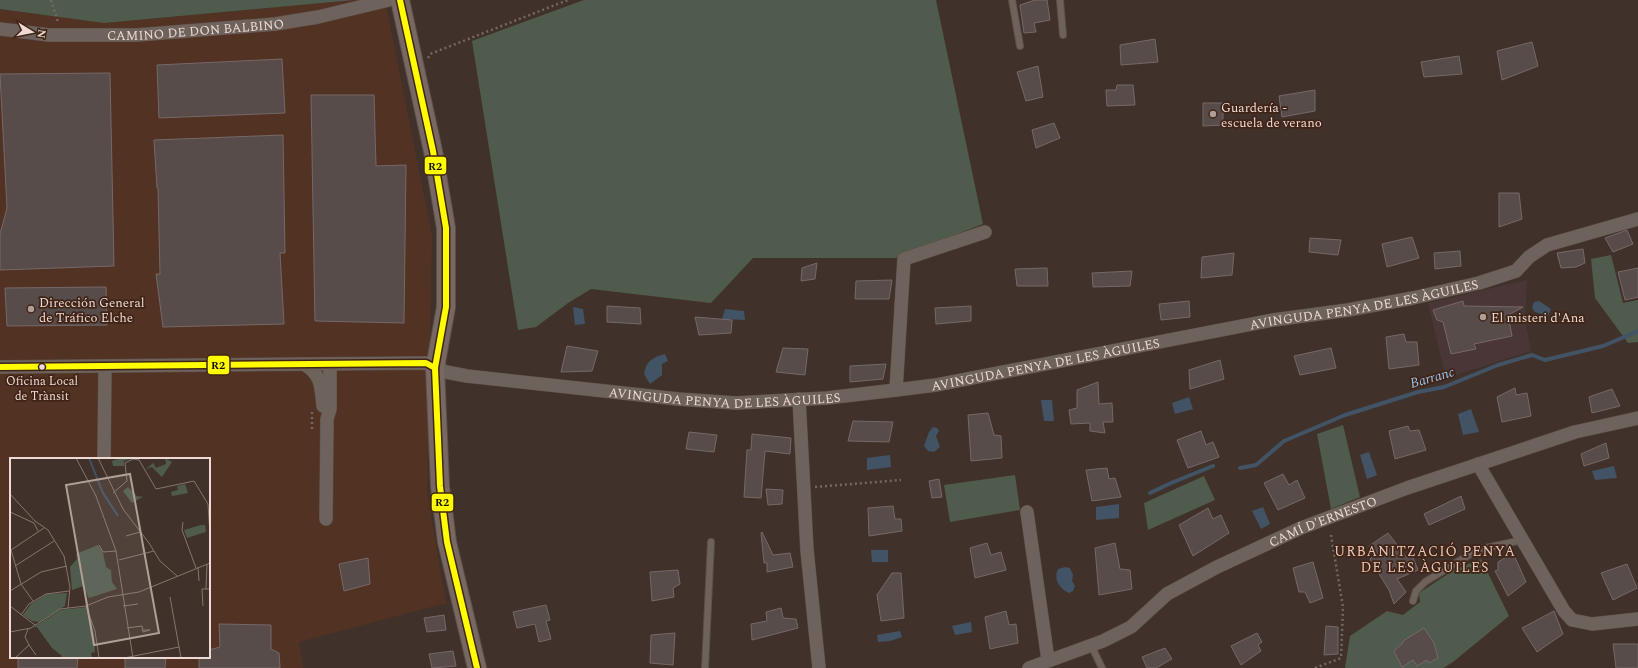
<svg xmlns="http://www.w3.org/2000/svg" width="1638" height="668" font-family="Spectral,serif">
  <style>
    .commercial { fill: #4a3637 }
    .built { fill: #523323; fill-rule: evenodd }
    .green { fill: #4f5c4d }
    .water { fill: #415364 }
    .lines { fill: none; stroke-linecap: round; stroke-linejoin: round }
    .stream { stroke: #415364; stroke-width: 4 }
    .building { fill: #584c4b; stroke: #756868 }
    .lane-casing { stroke: #5d5049; stroke-width: 8 }
    .street-casing { stroke: #5d5049; stroke-width: 14 }
    .secondary-casing { stroke: #5d5049; stroke-width: 20 }
    .path { stroke: #736964; stroke-width: 2.5; stroke-dasharray: 2 3; stroke-linecap: butt }
    .lane { stroke: #6e625c; stroke-width: 6 }
    .street { stroke: #6e625c; stroke-width: 13 }
    .secondary { stroke: #776864; stroke-width: 18 }
    .bus-1-casing { stroke: #3f2417; stroke-width: 9 }
    .bus-1 { stroke: #fffb01; stroke-width: 6 }
    .poi-dot { fill: #b09f97; stroke: #3f2417; stroke-width: 1.5 }
    .bus-dot { fill: #eddad2; stroke: #3f2417; stroke-width: 1.5 }
    .labels { text-anchor: middle; stroke-width: 3.5; stroke-linejoin: round; paint-order: stroke }
    .bus-label { font-size: 12px; fill: #eddad2; stroke: #3f2417 }
    .street-label { font-size: 13px; fill: #eddad2; stroke: #3f2417 }
    .poi-label { font-size: 13px; fill: #eddad2; stroke: #3f2417; text-anchor: start }
    .water-label { font-size: 14px; font-style: italic; fill: #99c3eb; stroke: #3f2417 }
    .neighbourhood-label { font-size: 14px; letter-spacing: 1px; fill: #e9c6b5; stroke: #3f2417 }
    .inset-river { fill: none; stroke: #415364; stroke-width: 2 }
    .inset-road { fill: none; stroke: #85756d; stroke-width: 1 }
    .view { fill: #b09f97; fill-opacity: 0.15; stroke: #b09f97; stroke-width: 2 }
    .inset-edge { fill: none; stroke: #eddad2; stroke-width: 2 }
    .line-badge { stroke: #3f2417; stroke-width: 1.5 }
    .pale-badge-label { font-size: 11px; text-anchor: middle; font-weight: bold; fill: #111 }
  </style>
  <rect width="100%" height="100%" fill="#40322a"/>
  <path class="commercial" d="M1527,280L1525,319L1531,351L1446,378L1428,303Z"/>
  <path class="built" d="M354,0H385L432,236L427,492L446,603L299,642L303,668H0V9L104,23ZM11,459H209V657H11Z"/>
  <path class="green" d="M0,0H354L104,23L0,9Z
    M584,0H936L983,224L895,258H753L711,303L591,289L568,303L536,327L518,330L472,41Z
    M1611,255L1623,303L1638,300V342L1628,343L1595,298L1591,259Z
    M1343,425L1360,497L1331,509L1317,434Z
    M1015,475L1020,510L950,522L944,485Z
    M1204,476L1215,500L1148,530L1144,503Z
    M1481,559L1509,616L1453,662L1443,668H1345L1350,636L1387,611L1403,615L1420,602L1419,593L1454,570Z"/>
  <path class="water" d="M1539,301L1551,309L1548,316L1535,312L1532,308L1534,302Z
    M573,307L583,309L585,324L575,325Z
    M725,309L744,311L745,320L722,319Z
    M665,354L668,361L662,364V375L650,384L644,374C646,361 653,357 665,354Z
    M1189,397L1193,409L1175,414L1172,403Z
    M1041,400H1052L1054,421H1044Z
    M1471,409L1479,432L1463,435L1458,414Z
    M933,427L937,428L939,431L936,436L940,447L934,452L928,451L924,446L929,432Z
    M1369,452L1377,475L1367,479L1360,455Z
    M890,455L891,467L867,470V458Z
    M1614,466L1617,478L1595,480L1592,471Z
    M1119,504V518L1096,520V507Z
    M1263,507L1270,524L1261,529L1252,511Z
    M871,550H888V562H872Z
    M1065,567L1070,568L1073,575L1072,581L1075,586L1073,591L1069,593C1060,589 1053,580 1058,569Z
    M971,622L972,632L955,635L952,626Z
    M900,631L902,637L890,641L878,642L877,635Z"/>
  <g class="lines">
    <path class="stream" d="M1240,468L1256,465L1284,441L1345,415L1418,392L1444,387L1498,365L1532,355L1545,360L1603,346L1638,331
      M1150,493L1171,483L1213,466"/>
  </g>
  <path class="building" d="M1035,0H1047L1050,20L1034,23L1036,32L1024,33L1020,5Z
    M1155,39L1158,62L1121,65L1120,45Z
    M1532,42L1538,66L1502,80L1497,51Z
    M1459,56L1462,74L1424,77L1421,62Z
    M282,59L285,113L159,118L157,65Z
    M1038,66L1043,97L1026,101L1017,72Z
    M110,73L114,266L0,270V234L7,208L0,74Z
    M1117,85H1133L1135,105L1107,106L1106,90H1116Z
    M1315,90V111L1282,117L1279,96Z
    M311,95H374L376,166L406,165L404,323L315,321Z
    M1203,103H1223V125L1203,126Z
    M1054,123L1060,138L1036,148L1032,130Z
    M283,135L285,253H280L284,324L163,327L156,274H160L158,188H157L154,140Z
    M1499,193H1519L1522,219L1499,227Z
    M1627,230L1633,244L1613,252L1605,238Z
    M1412,237L1419,258L1387,267L1382,244Z
    M1310,238L1341,240L1338,255L1309,252Z
    M1583,249L1585,263L1576,267L1561,268L1557,253Z
    M1460,251L1461,266L1435,269L1434,253Z
    M1234,253L1232,275L1201,278L1202,257Z
    M817,263L815,279L801,281L802,268Z
    M1047,268L1048,286H1017L1015,269Z
    M1638,268V297L1625,300L1618,272Z
    M1132,271L1130,286L1093,287L1092,273Z
    M892,280L889,299H855L856,281Z
    M106,287L107,325L7,326L5,288Z
    M1189,301L1190,317L1161,320L1159,304Z
    M1463,301L1464,306L1523,307L1508,315L1512,336L1474,344L1476,349L1451,354L1443,322L1437,320L1433,310Z
    M607,306L640,308L641,324L607,322Z
    M971,306V321L936,324L935,308Z
    M695,317L732,320L731,333L699,335Z
    M1404,334L1406,342H1417L1419,365L1389,369L1386,337Z
    M567,346L598,351L592,371L561,372Z
    M783,348L808,349L805,375L776,372Z
    M1331,348L1336,368L1300,375L1294,356Z
    M1220,360L1224,379L1190,389L1189,370Z
    M886,364L883,379L850,382V366Z
    M1098,382L1099,404L1112,403L1113,422H1103L1105,433L1090,431V423L1071,424L1069,410L1077,408V390Z
    M1515,388L1516,395L1527,393L1531,416L1502,422L1497,397Z
    M1612,389L1620,406L1592,413L1589,397Z
    M988,413L994,435L1001,436L1002,458L971,461L968,415Z
    M853,421L893,422L889,442L848,441Z
    M1408,426L1410,431L1419,430L1426,450L1395,459L1389,431Z
    M1201,431L1206,445L1213,442L1219,457L1188,468L1177,440Z
    M689,432L717,435L714,452L686,449Z
    M752,434L791,438L790,454L765,451L761,498L744,497L747,450H751Z
    M1606,443L1609,458L1584,466L1581,454Z
    M1107,468L1109,479L1115,478L1121,497L1092,501L1086,470Z
    M1283,474L1289,485L1297,480L1305,498L1278,510L1264,483Z
    M939,479L942,497L932,498L929,481Z
    M766,489L783,490L782,504L768,505Z
    M1461,496L1465,509L1429,525L1424,514Z
    M893,506L895,519H901L902,531L869,536L868,508Z
    M1208,508L1213,519L1221,515L1229,533L1193,556L1179,525Z
    M762,532L773,555L790,553L793,567L767,572V563H764L761,533Z
    M1388,533L1407,558L1412,555L1418,570L1397,579L1406,592L1394,604L1389,590L1370,559L1375,554L1369,546Z
    M987,543L991,555L1001,552L1006,570L975,578L970,548Z
    M1115,543L1120,569L1130,570L1132,589L1099,595L1095,548Z
    M1513,553L1526,582L1508,596L1495,571L1498,570V562Z
    M368,558L370,584L344,591L339,564Z
    M1313,562L1323,598L1310,603L1305,592H1299L1293,568Z
    M1627,564L1637,588L1613,600L1601,573Z
    M678,570L680,584L673,588L674,597L652,601L650,572Z
    M892,573H901L904,618L881,621L877,595Z
    M546,605L550,620L546,621L551,639L539,642L535,624L517,628L513,612Z
    M781,608L783,618L796,619L798,628L752,640L751,624L767,621L766,612Z
    M1006,611L1009,625L1016,624L1018,643L990,649L985,617Z
    M1554,611L1563,634L1537,652L1522,628Z
    M444,615L446,630L427,632L424,618Z
    M219,624L271,625V649L279,653L280,668H199V657H209V650L220,647Z
    M1326,626L1338,627V654L1324,655Z
    M1424,628L1434,643L1438,658L1429,663L1427,660L1417,666L1413,660L1402,667L1394,651L1403,643V641Z
    M675,633L673,665L650,663L651,635Z
    M1257,633L1262,642L1258,645L1261,651L1241,665L1231,646Z
    M1613,644H1638V668H1616Z
    M1165,648L1172,659L1156,668H1147L1142,657Z
    M453,651L456,666L432,668L429,654Z
    M18,657H78L77,668H18Z
    M125,657H166L165,668H125Z"/>
  <g class="lines">
    <g class="lane-casing">
      <path id="lane" d="M1012,0L1020,46
        M1060,0L1063,35
        M1413,601L1416,591L1425,582L1477,550L1522,540
        M1091,645L1102,668
        M705,668L711,542"/>
    </g>
    <g class="street-casing">
      <g id="street">
        <path id="s1" d="M0,29L49,35H137L275,24L318,17L389,0"/>
        <path d="M304,364C322,375 321,387 323,406"/>
        <path id="s2" d="M0,367L426,363L446,372L467,376L678,399L736,403L827,398L896,390L936,385L1273,320L1348,310L1413,298L1479,283L1516,271L1529,257L1547,245L1638,219"/>
        <path d="M896,390L904,259L985,232"/>
        <path d="M799,399L807,550L819,668"/>
        <path d="M104,459L105,366"/>
        <path d="M1478,464L1564,611L1572,620L1592,624L1638,619"/>
        <path d="M1027,512L1048,660"/>
        <path d="M326,519L327,419L330,409V364"/>
        <path id="s3" d="M1029,668L1103,641L1131,627L1167,594L1217,567L1301,528L1407,488L1575,432L1638,418"/>
      </g>
    </g>
    <g class="secondary-casing">
      <path id="secondary" d="M400,0L433,151L446,228V307L435,368L440,486L447,542L477,668"/>
    </g>
    <path class="path" d="M51,0L58,22
      M428,58L430,54L568,0
      M312,412V429
      M815,487L901,480
      M1315,668L1341,658L1343,607L1331,535"/>
    <use href="#lane" class="lane"/>
    <use href="#street" class="street"/>
    <use href="#secondary" class="secondary"/>
    <g class="bus-1-casing">
      <path id="bus-1" d="M400,0L433,151L446,228V307L435,368L440,486L447,542L477,668
        M0,367L426,363L435,368"/>
    </g>
    <use href="#bus-1" class="bus-1"/>
  </g>
  <g class="poi-dot">
    <circle cx="1213" cy="114" r="4"/>
    <circle cx="31" cy="309" r="4"/>
    <circle cx="1483" cy="317" r="4"/>
  </g>
  <circle class="bus-dot" cx="42" cy="367" r="3.5"/>
  <g class="labels">
    <g class="bus-label">
      <text x="42" y="385">Oficina Local<tspan x="42" dy="15">de Trànsit</tspan></text>
    </g>
    <g class="street-label">
      <text dy="5" stroke="none"><textPath href="#s1" startOffset="196">CAMINO DE DON BALBINO</textPath></text>
      <text dy="5" stroke="none"><textPath href="#s2" startOffset="1376">AVINGUDA PENYA DE LES ÀGUILES</textPath></text>
      <text dy="5" stroke="none"><textPath href="#s2" startOffset="1052">AVINGUDA PENYA DE LES ÀGUILES</textPath></text>
      <text dy="5" stroke="none"><textPath href="#s2" startOffset="728">AVINGUDA PENYA DE LES ÀGUILES</textPath></text>
      <text dy="5" stroke="none"><textPath href="#s3" startOffset="331">CAMÍ D'ERNESTO</textPath></text>
    </g>
    <g class="poi-label">
      <text x="1221" y="112">Guardería -<tspan x="1221" dy="15">escuela de verano</tspan></text>
      <text x="39" y="307">Dirección General<tspan x="39" dy="15">de Tráfico Elche</tspan></text>
      <text x="1491" y="322">El misteri d'Ana</text>
    </g>
    <g class="water-label">
      <text transform="translate(1432 377) rotate(-16)" y="5">Barranc</text>
    </g>
    <g class="neighbourhood-label">
      <text x="1425" y="556">URBANITZACIÓ PENYA<tspan x="1425" dy="16">DE LES ÀGUILES</tspan></text>
    </g>
  </g>
  <g transform="translate(10 458)">
    <rect width="200" height="200" fill="#40322a"/>
    <path d="M110,0L113,1L124,0L114,3V8H103L102,3ZM155,0L162,4L152,19L142,9L136,11L143,5L146,10L156,6ZM175,26L178,35L162,38L161,34L168,32L167,28ZM118,29L127,38L133,39L122,45L113,33ZM191,67H195L196,74L177,80L174,72ZM88,87L93,95L96,109L101,112L102,124L107,131L79,140L73,128L62,132L60,109L67,101L66,96ZM57,135L55,148L29,164L22,163L13,157L21,146L37,136ZM77,149L84,176L85,194L81,195L82,200H50L52,198L42,190L27,169H24L50,152Z" fill="#4f5c4d"/>
    <path class="inset-river" d="M79,0L93,35L108,58"/>
    <path class="inset-road" d="M66,0L86,38L106,93L123,200M88,0L113,51L139,85L150,103L167,118M103,35L117,23L115,5L123,1L129,2L146,31L184,23L198,46L200,76M0,36L25,63L38,72L54,98L60,129L58,150M0,54L24,65L28,73M173,64L172,72L186,110M116,78L130,74M89,87L93,94L106,93M109,102L144,93M5,108L44,83M188,109L189,123M196,131L197,106M0,133L31,114L57,108M160,139L171,200M23,143L11,126L1,92L34,70M0,148L25,167M76,148L85,173L89,200M113,148L128,146M193,148L192,131H200M11,157L19,146L36,136L59,133M117,170L132,168L133,174L140,172H133M0,174L21,170L50,151L76,148L98,139L129,134L200,105M19,187L26,197M5,200L19,187L15,179L18,171M114,200L169,189"/>
    <path class="view" d="M120,16L149,175L84,187L56,27Z"/>
    <rect width="200" height="200" class="inset-edge"/>
  </g>
  <g class="line-badge">
    <rect x="424" y="156" width="23" height="19" rx="4" fill="#fffb01"/>
    <rect x="207" y="355" width="23" height="20" rx="4" fill="#fffb01"/>
    <rect x="431" y="493" width="23" height="19" rx="4" fill="#fffb01"/>
  </g>
  <g class="pale-badge-label">
    <text x="435" y="170">R2</text>
    <text x="218" y="369">R2</text>
    <text x="442" y="506">R2</text>
  </g>
  <g transform="translate(32 32) rotate(100)" stroke="#3f2417" stroke-width="3" paint-order="stroke">
  <path d="M0-3L7 15L0 10L-7 15Z" fill="#eddad2"/>
  <text y="-6" font-size="11" font-weight="bold" text-anchor="middle" fill="#eddad2">N</text>
  </g>
</svg>
